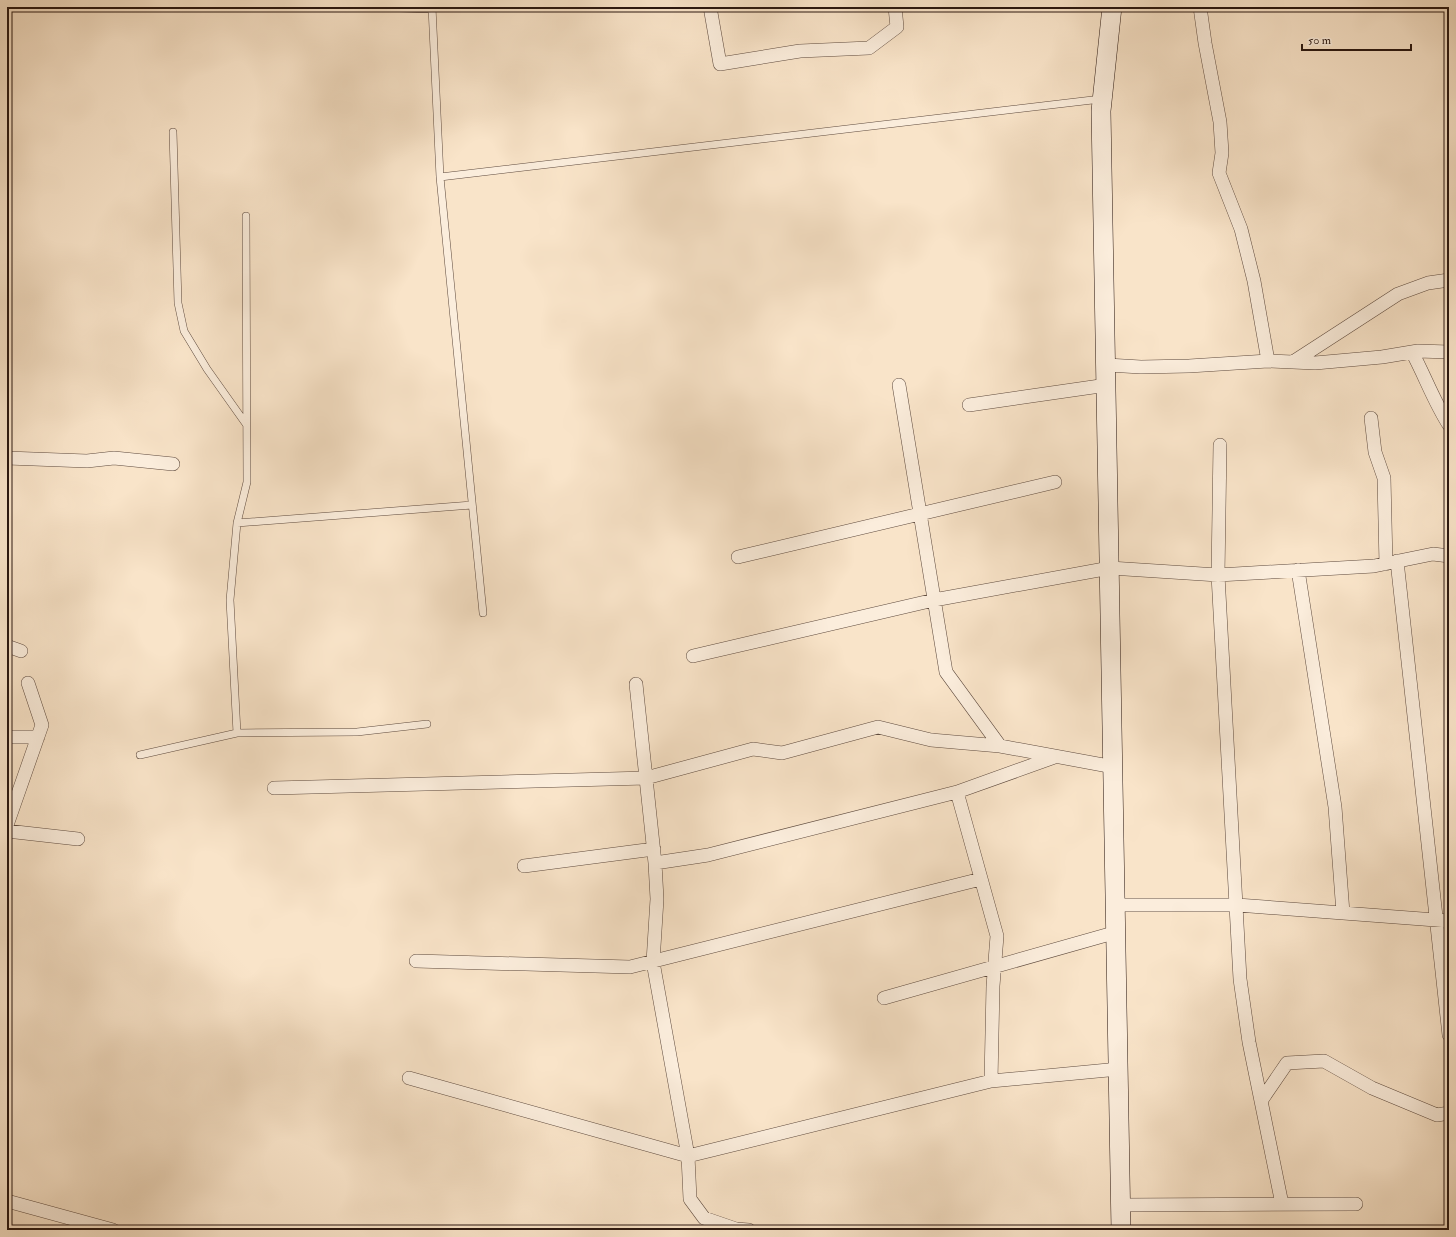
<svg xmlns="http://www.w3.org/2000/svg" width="1456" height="1237" font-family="'IM FELL Double Pica',serif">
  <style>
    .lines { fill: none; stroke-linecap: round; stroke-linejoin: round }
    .lane-casing { stroke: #5e4a3e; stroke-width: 8 }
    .street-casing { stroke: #5e4a3e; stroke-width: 14 }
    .secondary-casing { stroke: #2a1710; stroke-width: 20 }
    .lane { stroke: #fbeddc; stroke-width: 7 }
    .street { stroke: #fbeddc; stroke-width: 13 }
    .secondary { stroke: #fbeddc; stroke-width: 19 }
  </style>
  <rect width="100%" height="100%" fill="#f9e4c9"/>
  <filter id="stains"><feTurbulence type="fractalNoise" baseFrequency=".005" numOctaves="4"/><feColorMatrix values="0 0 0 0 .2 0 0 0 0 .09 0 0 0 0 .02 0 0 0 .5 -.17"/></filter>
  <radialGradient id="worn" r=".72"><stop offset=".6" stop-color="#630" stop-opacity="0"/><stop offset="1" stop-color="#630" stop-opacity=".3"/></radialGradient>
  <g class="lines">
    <g class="lane-casing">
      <path id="lane" d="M367,7L432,9
        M432,7L440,177L483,613
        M173,132L178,303L184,331L207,369L246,424
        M440,177L1101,99
        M246,216L247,482L237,523L230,600L237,733L357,732L427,724
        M237,523L472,505
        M140,755L237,733"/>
    </g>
    <g class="street-casing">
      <path id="street" d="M710,7L720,64L800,51L869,48L897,27L895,7
        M1200,7L1205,43L1220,122L1222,153L1219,173L1241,229L1254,281L1268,361
        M1412,352C1425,376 1434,402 1449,425
        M1293,362L1398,294L1428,283L1449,280
        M1107,365L1141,367L1189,366L1268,361L1315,363L1382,357L1418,351L1449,352
        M899,385L946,672L1000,746
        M969,405L1107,385
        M1371,418L1375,452L1384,478L1386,564
        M1220,445L1218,575L1240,979L1249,1042L1282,1204
        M7,458L87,461L114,458L173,464
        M738,557L1055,482
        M1397,561L1449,1035
        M1298,570L1335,807L1343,913
        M7,646L21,651
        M693,656L934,600L1110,568L1218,575L1374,566L1433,554L1449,556
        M636,684L655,863L657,899L653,962L688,1156L690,1199L704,1218L736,1229L749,1230
        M7,737H38
        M274,788L646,778L753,749L782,753L878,727L931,740L1000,746L1114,767
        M957,792L997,936L993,986L991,1081
        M7,825L42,725L28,683
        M7,831L78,839
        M655,863L708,855L957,792L1055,757
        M524,866L654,849
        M1116,905H1237L1449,921
        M416,961L630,967L981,879
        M884,998L1117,932
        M409,1078L688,1156L991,1081L1119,1069
        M1261,1101L1287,1063L1324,1061L1372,1088L1437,1115L1449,1113
        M7,1201L113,1230
        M1121,1205L1356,1204"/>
    </g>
    <g class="secondary-casing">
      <path id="secondary" d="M1112,7L1101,111L1121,1230"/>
    </g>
    <use href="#lane" class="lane"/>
    <use href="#street" class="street"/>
    <use href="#secondary" class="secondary"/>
  </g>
  <rect width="1456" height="1237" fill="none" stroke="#f9e4c9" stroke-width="24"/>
  <rect x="8" y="8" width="1440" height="1221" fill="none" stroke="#2a1710" stroke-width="2"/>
  <rect x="12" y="12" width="1432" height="1213" fill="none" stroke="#2a1710"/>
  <path d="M1302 44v6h109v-6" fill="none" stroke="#2a1710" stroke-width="2"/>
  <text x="1308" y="44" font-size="12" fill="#2a1710" stroke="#fbeddc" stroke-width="3" paint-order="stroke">50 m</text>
  <rect width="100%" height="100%" filter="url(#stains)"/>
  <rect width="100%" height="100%" fill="url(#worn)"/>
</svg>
